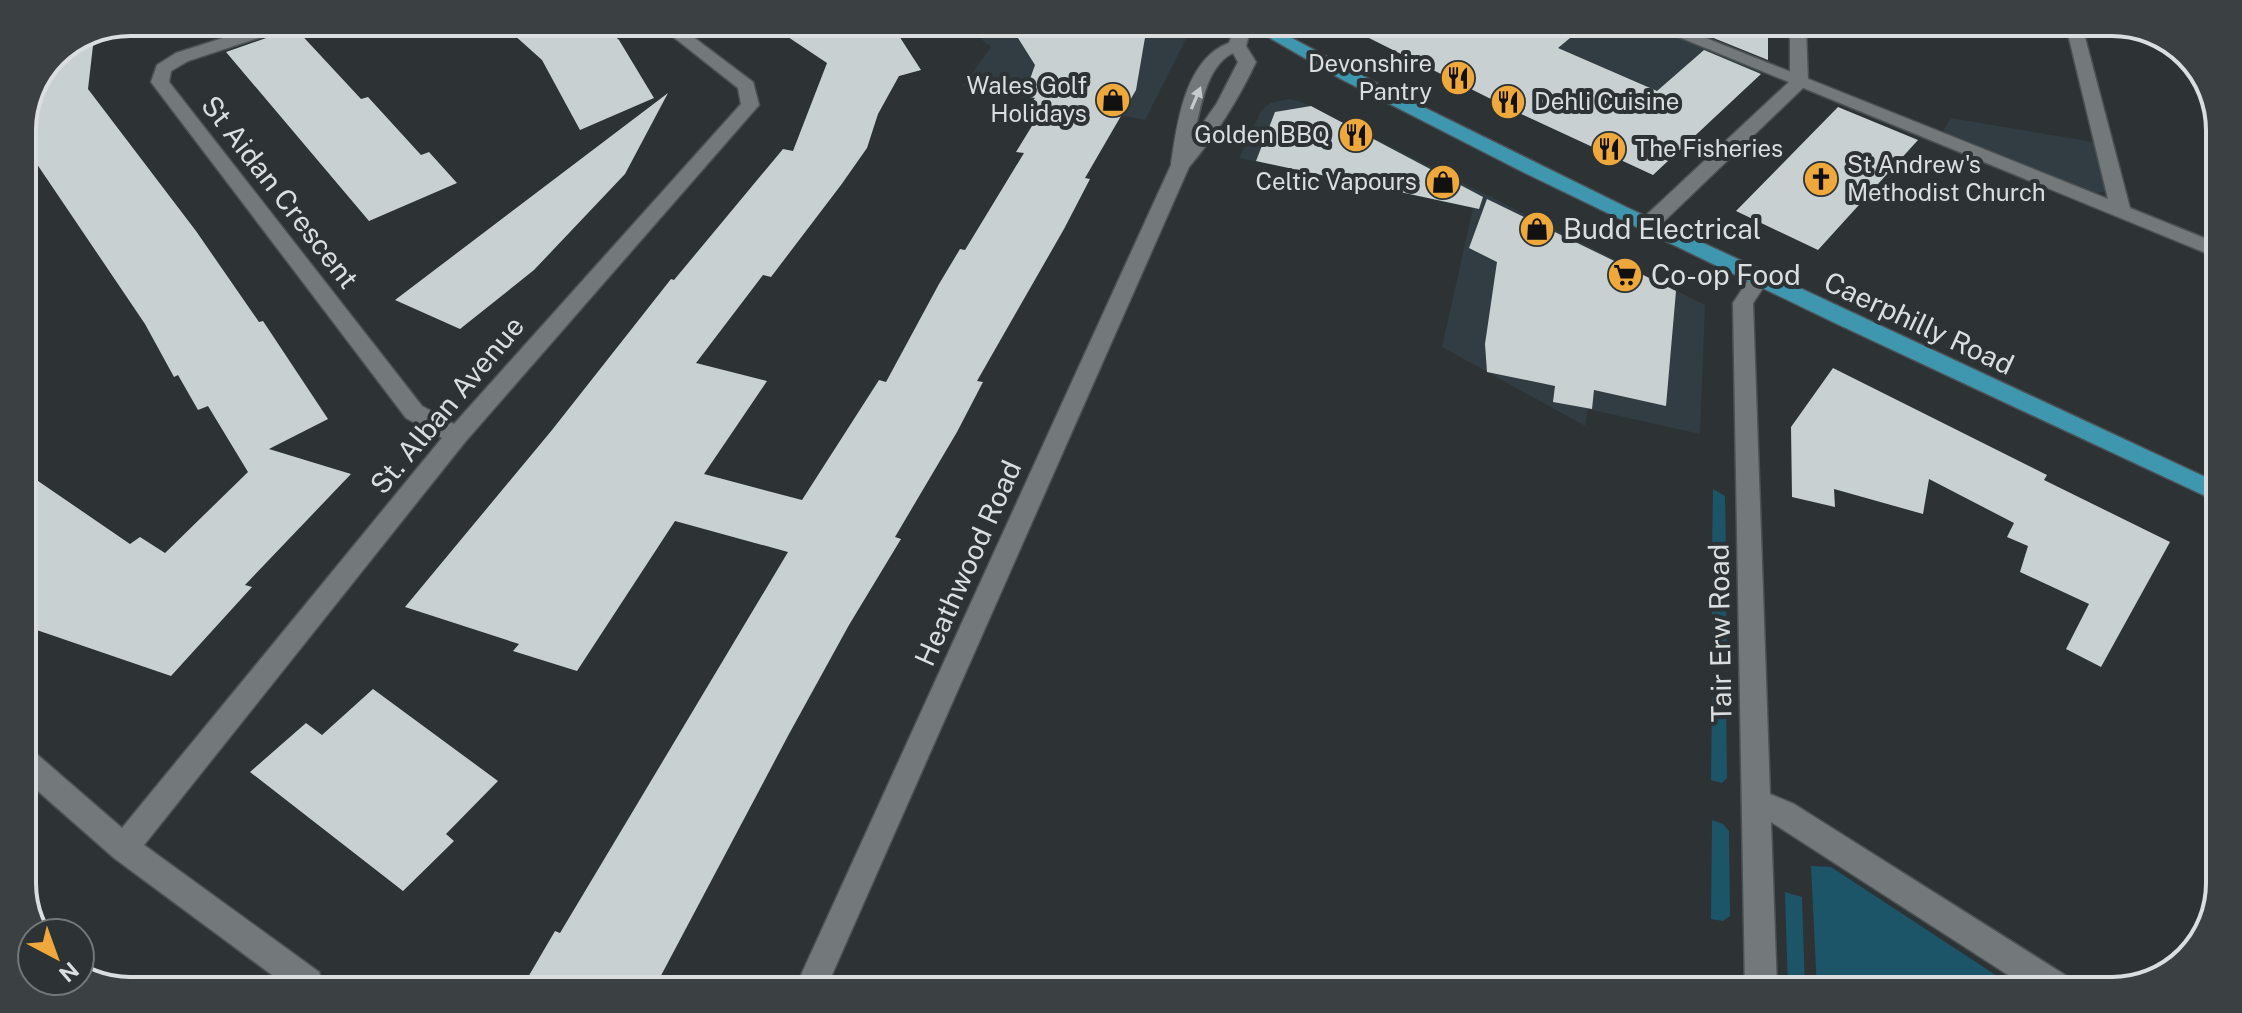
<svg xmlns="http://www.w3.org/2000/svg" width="2242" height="1013" font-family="'Public Sans',sans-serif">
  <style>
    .built { fill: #313d42 }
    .green { fill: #1c5568 }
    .building { fill: #c9d0d2 }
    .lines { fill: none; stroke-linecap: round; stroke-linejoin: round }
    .lane-casing { stroke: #4c5153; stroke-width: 3 }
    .street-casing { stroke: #4c5153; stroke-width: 3 }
    .secondary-casing { stroke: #4c5153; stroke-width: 3 }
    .primary-casing { stroke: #4c5153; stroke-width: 3 }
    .lane { fill: #73797b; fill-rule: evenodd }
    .street { fill: #73797b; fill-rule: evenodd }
    .secondary { fill: #73797b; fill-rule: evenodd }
    .primary { fill: #3f96af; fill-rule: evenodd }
    .oneway { fill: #c5cacb }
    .labels { text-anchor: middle; stroke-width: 8; stroke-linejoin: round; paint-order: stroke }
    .far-poi-label { font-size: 24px; fill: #dadedf; stroke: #2d3234; text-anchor: end }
    .street-label { font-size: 28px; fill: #dadedf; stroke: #2d3234 }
    .poi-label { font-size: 28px; fill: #dadedf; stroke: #2d3234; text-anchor: start }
    .rim { fill: none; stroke: #dadedf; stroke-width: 4 }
  </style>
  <rect width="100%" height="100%" fill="#2d3234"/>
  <path class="built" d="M963,25L1183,26L1187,37L1145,120L963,86L991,47Z
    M1350,27L1653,28L1763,71L1653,175L1491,100Z
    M1290,99L1302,102L1705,305L1700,434L1588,409L1585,426L1442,347L1473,208L1239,158L1261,111L1270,103Z
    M1951,118L2093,142L2106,191L2089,195L1941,134Z"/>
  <path class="green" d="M1713,489L1725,496L1726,551L1721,556L1712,554Z
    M1712,587L1723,589L1726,595L1727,655L1712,656Z
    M1712,697L1722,699L1726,705L1727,778L1722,783L1711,780Z
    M1712,820L1723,824L1729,831L1730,916L1723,921L1711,919Z
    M1811,866L1831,867L2020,991L1817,990Z
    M1785,892L1802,897L1805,990H1788Z"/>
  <path class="building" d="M202,22L262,23L214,38Z
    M502,24H601L619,40L654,98L580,130L542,60Z
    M770,25H892L921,70L899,76L878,114L867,148L841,185L771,277L763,275L696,363L767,381L704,474L802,500L879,380L886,382L939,284L960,249L965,250L1024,153L1016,152L1035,121L1022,118L1035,98L1024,96L1035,65L1018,38L1077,26H1147L1136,90L1085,178L1090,179L1064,229L977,381L983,382L957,432L895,537L901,539L849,625L789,734L656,985L524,984L555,931L560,933L788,552L675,521L577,671L513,651L519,644L405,607L552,430L671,279L674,280L783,149L793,151L827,63Z
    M1347,27L1582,28L1558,48L1657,91L1704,50L1761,74L1653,175L1517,112Z
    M295,28L361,99L368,97L421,155L429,152L457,183L369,221L226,52Z
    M1711,29L1742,32L1768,29V60L1711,37Z
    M94,37L88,89L196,231L259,322L263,321L328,419L269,449L351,474L245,585L252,587L171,676L22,625V470L130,544L140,537L165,553L248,472L208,406L198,410L178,375L174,377L145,324L22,142V123L54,53Z
    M668,93L625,174L534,270L460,329L395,300Z
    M1311,106L1483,197L1479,209L1256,161L1275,112Z
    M1838,107L1918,140L1818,250L1736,211Z
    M1487,199L1676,291L1666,406L1594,390L1592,409L1553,402L1555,386L1487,372L1485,344L1497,262L1469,248Z
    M1833,368L2047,475L2044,480L2170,542L2101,667L2066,649L2089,604L2020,572L2028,546L2007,537L2014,523L1929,479L1923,514L1834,489L1835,507L1792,497L1791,427Z
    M373,689L498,781L446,834L454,841L403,891L250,772L306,723L322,735Z"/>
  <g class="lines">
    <g class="lane-casing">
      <path id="lane" d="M1657,28H1681L2108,199L2067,30H2083L2130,208L2219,244L2218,258Z"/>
    </g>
    <g class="street-casing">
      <path id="street" d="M270,23H294L292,27L188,61L171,71L169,82L422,406L454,424L741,104L738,88L657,24H676L753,82L759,105L465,442L144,845L319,972L323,984L283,983L114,858L22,777V746L32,750L122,828L442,438L406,418L151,82L157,65L176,53Z
        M1790,29H1806L1808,82L1805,86L1655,230H1641L1638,225L1641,220L1790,81Z
        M1759,272L1769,279L1753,303L1770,794L1794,804L2073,980L2078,991H2033L1771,822L1777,990L1745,989L1733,303L1752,274Z"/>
    </g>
    <g class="secondary-casing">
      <path id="secondary" d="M1235,27H1251L1246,46L1256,62C1238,100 1216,135 1189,167L827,986H796L1171,165C1177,124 1185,59 1229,43ZM1233,53L1238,62L1217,103L1194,136C1200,110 1206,66 1233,53Z"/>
    </g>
    <g class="primary-casing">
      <path id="primary" d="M1251,27H1271L1399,95L1626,207L2216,482V501L1835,323L1521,171L1341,79Z"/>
    </g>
    <use href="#lane" class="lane"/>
    <use href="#street" class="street"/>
    <use href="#secondary" class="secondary"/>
    <use href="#primary" class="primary"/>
  </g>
  <defs><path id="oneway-solid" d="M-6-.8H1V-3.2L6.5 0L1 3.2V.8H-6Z" transform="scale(2)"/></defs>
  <use class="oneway" href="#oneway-solid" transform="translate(1196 98) rotate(-67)"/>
  <defs>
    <g id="restaurant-disc" transform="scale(1.8)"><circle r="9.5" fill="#eea83c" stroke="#2d3234"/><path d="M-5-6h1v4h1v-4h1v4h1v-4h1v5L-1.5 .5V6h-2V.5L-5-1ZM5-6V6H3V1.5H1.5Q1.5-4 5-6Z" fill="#111"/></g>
    <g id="shop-disc" transform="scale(1.8)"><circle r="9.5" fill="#eea83c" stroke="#2d3234"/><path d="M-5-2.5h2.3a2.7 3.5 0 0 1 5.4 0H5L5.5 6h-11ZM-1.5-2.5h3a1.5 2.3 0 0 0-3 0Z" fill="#111"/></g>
    <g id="church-disc" transform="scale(1.8)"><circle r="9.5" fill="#eea83c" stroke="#2d3234"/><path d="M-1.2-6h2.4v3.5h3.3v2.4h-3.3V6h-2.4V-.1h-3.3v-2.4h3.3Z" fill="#111"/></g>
    <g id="supermarket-disc" transform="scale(1.8)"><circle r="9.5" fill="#eea83c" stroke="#2d3234"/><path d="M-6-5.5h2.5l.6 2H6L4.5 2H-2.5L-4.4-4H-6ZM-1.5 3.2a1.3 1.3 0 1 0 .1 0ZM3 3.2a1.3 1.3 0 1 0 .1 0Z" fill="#111"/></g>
  </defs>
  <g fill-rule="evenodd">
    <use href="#restaurant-disc" x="1458" y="78"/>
    <use href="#shop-disc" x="1113" y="100"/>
    <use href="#restaurant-disc" x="1508" y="102"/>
    <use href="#restaurant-disc" x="1356" y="135"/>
    <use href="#restaurant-disc" x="1609" y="149"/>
    <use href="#church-disc" x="1821" y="179"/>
    <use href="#shop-disc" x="1443" y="182"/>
    <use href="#shop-disc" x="1537" y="229"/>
    <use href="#supermarket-disc" x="1625" y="275"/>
  </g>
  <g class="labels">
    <g class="far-poi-label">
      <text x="1432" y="72">Devonshire<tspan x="1432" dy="28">Pantry</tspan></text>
      <text x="1087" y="94">Wales Golf<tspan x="1087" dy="28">Holidays</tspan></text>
      <text x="1534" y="110" text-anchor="start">Dehli Cuisine</text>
      <text x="1330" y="143">Golden BBQ</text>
      <text x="1635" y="157" text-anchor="start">The Fisheries</text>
      <text x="1847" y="173" text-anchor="start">St Andrew's<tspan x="1847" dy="28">Methodist Church</tspan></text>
      <text x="1417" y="190">Celtic Vapours</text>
    </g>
    <g class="street-label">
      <text transform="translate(280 192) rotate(52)" y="10">St Aidan Crescent</text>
      <text transform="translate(1919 323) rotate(25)" y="10">Caerphilly Road</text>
      <text transform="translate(447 405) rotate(-50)" y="10">St. Alban Avenue</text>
      <text transform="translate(968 563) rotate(-66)" y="10">Heathwood Road</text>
      <text transform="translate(1720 633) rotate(-91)" y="10">Tair Erw Road</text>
    </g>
    <g class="poi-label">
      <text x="1563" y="239">Budd Electrical</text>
      <text x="1651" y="285">Co-op Food</text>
    </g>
  </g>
  <path d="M0 0H2242V1013H0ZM130 36H2112A94 94 0 0 1 2206 130V883A94 94 0 0 1 2112 977H130A94 94 0 0 1 36 883V130A94 94 0 0 1 130 36Z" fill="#3b4042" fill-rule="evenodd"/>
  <path class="rim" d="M130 36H2112A94 94 0 0 1 2206 130V883A94 94 0 0 1 2112 977H130A94 94 0 0 1 36 883V130A94 94 0 0 1 130 36Z"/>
  <g transform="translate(56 957) rotate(139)"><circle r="38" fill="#2d3234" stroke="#727778" stroke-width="2"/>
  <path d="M0-6L14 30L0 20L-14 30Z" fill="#eea83c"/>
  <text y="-12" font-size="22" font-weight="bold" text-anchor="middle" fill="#dadedf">N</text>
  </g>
</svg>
